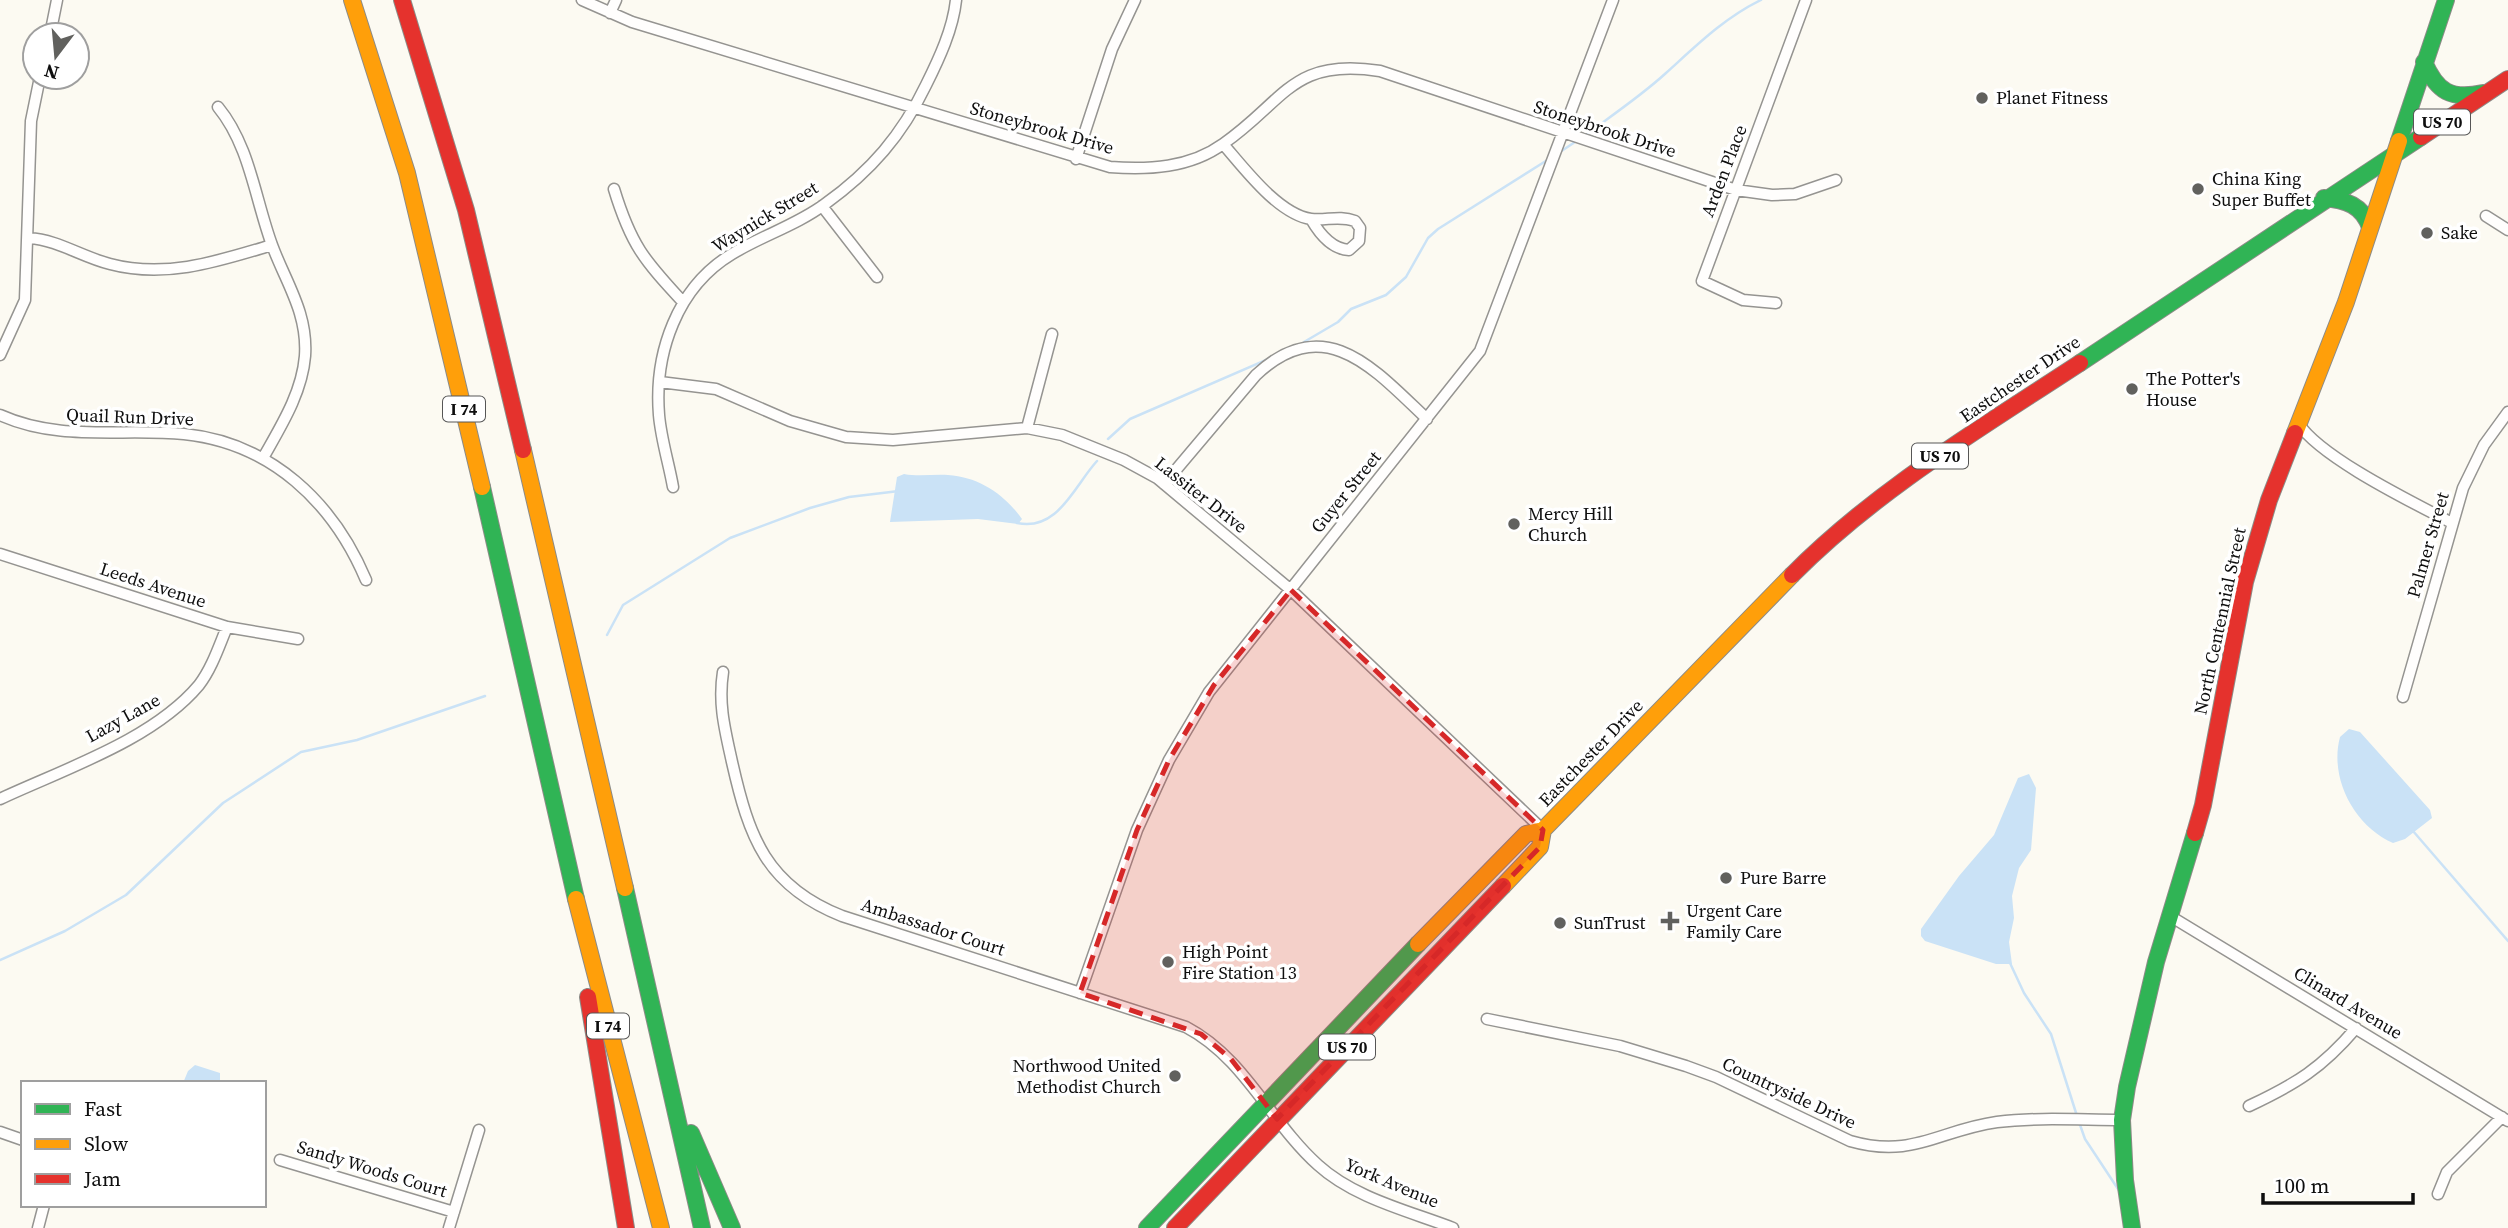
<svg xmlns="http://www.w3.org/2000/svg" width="2508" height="1228" font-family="'Source Serif 4',serif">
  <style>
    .water { fill: #cae2f6 }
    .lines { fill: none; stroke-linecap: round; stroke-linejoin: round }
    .stream { stroke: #cae2f6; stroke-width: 2.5 }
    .street-casing { stroke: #959491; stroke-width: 13 }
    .fast-casing { stroke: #8c8b87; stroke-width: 18 }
    .slow-casing { stroke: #8c8b87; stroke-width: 18 }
    .jam-casing { stroke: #8c8b87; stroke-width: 18 }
    .street { stroke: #fffefd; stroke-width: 10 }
    .fast { stroke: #30b455; stroke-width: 16 }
    .slow { stroke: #ff9f0a; stroke-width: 16 }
    .jam { stroke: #e5322d; stroke-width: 16 }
    .marked { fill: #d62828; fill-opacity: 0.2; stroke: #d62828; stroke-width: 5; stroke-dasharray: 14 9; stroke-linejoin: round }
    .poi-dot { fill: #61615e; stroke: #fff; stroke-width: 2.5 }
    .labels { text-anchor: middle; stroke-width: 7; stroke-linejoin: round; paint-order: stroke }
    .shield { fill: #fff; stroke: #565656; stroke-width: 2 }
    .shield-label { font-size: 16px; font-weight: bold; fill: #0e0e0e }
    .poi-label { font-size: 18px; fill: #0e0e0e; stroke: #fff; text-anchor: start }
    .street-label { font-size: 18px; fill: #0e0e0e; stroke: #fff }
  </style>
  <rect width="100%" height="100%" fill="#fcfaf2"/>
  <path class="water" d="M904,474C919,477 933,474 948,475C979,477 1004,494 1022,519L1018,524L978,519L890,522L897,477Z
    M2349,729L2360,732L2430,810L2432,818L2405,839L2393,843C2354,826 2329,778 2340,737Z
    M2029,774L2036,788L2031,850L2019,868L2012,896L2014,918L2009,942L2012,964H1996L1925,941L1921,936V929L1959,876L1994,835L2018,778Z
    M195,1065L220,1073V1083H183L188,1071Z"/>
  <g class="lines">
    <path class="stream" d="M1584,136C1611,116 1641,96 1666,73C1696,46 1724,18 1761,0
      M1560,152L1578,140
      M1304,342L1338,322L1351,309L1386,295L1406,277L1428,238L1438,229L1549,159
      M1108,439L1130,419L1273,357
      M1017,523C1058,532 1074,486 1097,461
      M607,635L623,605L730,538L810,508L849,497L899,491
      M2413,831L2508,941
      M0,960L65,931L126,895L223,803L301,752L357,740L485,696
      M2010,963L2024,993L2051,1034L2077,1116
      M2079,1122L2085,1139L2120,1192"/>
    <g class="street-casing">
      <path id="street" d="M582,0L632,22L1110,167C1148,170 1190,168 1223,144C1285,101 1292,57 1380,71L1736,190L1772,195L1795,194L1836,180
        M610,13L616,0
        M50,35L57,0
        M218,107C250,146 255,199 272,245C286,283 308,313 305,356C302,393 281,426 263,458
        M1223,144C1244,168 1278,214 1311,219C1326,221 1339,215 1355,221L1360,228L1359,241L1349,250C1331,249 1319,233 1311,219
        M1076,159L1112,49L1135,0
        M614,189C631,245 644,260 683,302
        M822,206L877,277
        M2486,216L2508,230
        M29,238C58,240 82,257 110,264C166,279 219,261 272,245
        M1776,303L1743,300L1702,281L1806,0
        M0,355L25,300L31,121L40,77
        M660,382L716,389L790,421L846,437L893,440L1027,428L1062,435L1124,460L1157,478L1291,590L1543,830
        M0,415C60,442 121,428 184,434C271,443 333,502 366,580
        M2298,423C2321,458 2412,502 2452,523
        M1027,428L1052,334
        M1164,484L1256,375C1325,310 1375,370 1427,419
        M673,487C669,464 661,439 659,415C654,353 677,287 732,254C761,236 797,225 825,204C871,171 902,135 926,85C939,59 953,29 956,0
        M0,554L227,627L298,639
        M723,672C718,704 725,730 732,762C749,837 766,886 842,916L1186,1027C1245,1058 1270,1122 1318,1165C1354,1198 1409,1211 1453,1228
        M2403,697L2463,488L2484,445L2508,412
        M0,799C64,769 153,740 199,685C212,668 219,646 227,627
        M2170,916L2508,1121
        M1080,993L1137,830L1169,760L1209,692L1480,351L1613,0
        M1487,1019L1620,1046L1686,1066L1716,1077L1850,1141C1913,1159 1939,1130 1997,1122C2038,1117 2081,1120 2122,1120
        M2249,1106C2296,1084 2322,1068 2356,1028
        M0,1132L23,1140
        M280,1160L454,1212
        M2438,1194L2447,1172L2502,1117
        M38,1228L44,1205
        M449,1228L479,1130"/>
    </g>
    <g class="fast-casing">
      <path id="fast" d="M2424,62C2437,92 2451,100 2483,93
        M2399,141L2446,0
        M2324,198C2346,200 2362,205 2370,227
        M2080,363L2421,137
        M482,487L576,899
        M625,888L702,1228
        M691,1133L732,1228
        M1147,1228L1418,944
        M2132,1228L2125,1180L2122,1120L2127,1087L2156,962L2195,833"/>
    </g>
    <g class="slow-casing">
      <path id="slow" d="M352,0L407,173L482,487
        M2295,433L2346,302L2399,141
        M523,450L625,888
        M1503,886L1540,847L1543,830L1792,575
        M576,899L661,1228
        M1418,944L1526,834L1543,830"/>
    </g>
    <g class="jam-casing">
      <path id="jam" d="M402,0L466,210L523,450
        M2421,137L2508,79
        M1792,575C1876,490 1981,428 2080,363
        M2195,833L2203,805L2245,582L2269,500L2295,433
        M588,997L626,1228
        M1175,1228L1503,886"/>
    </g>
    <use href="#street" class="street"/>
    <use href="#fast" class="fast"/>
    <use href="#slow" class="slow"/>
    <use href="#jam" class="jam"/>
  </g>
  <path class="marked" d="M1291,590L1543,830L1540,847L1277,1119L1231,1059L1201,1034L1080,993L1137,830L1169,760L1214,685Z"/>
  <g class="poi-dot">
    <circle cx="1982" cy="98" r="7"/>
    <circle cx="2198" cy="189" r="7"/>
    <circle cx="2427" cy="233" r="7"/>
    <circle cx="2132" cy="389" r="7"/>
    <circle cx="1514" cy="524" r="7"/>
    <circle cx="1726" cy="878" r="7"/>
    <path d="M1666.5 910.5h7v7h7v7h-7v7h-7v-7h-7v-7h7z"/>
    <circle cx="1560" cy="923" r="7"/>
    <circle cx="1168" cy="962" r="7"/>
    <circle cx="1175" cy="1076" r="7"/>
  </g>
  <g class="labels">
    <g class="shield">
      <rect x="2414" y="109.5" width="56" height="25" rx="5"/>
      <rect x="443" y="396.5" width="42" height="25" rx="5"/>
      <rect x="1912" y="443.5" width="56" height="25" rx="5"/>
      <rect x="587" y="1013.5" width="42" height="25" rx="5"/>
      <rect x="1319" y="1034.5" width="56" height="25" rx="5"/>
    </g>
    <g class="shield-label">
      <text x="2442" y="128">US 70</text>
      <text x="464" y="415">I 74</text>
      <text x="1940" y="462">US 70</text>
      <text x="608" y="1032">I 74</text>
      <text x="1347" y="1053">US 70</text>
    </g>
    <g class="poi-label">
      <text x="1996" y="104">Planet Fitness</text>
      <text x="2212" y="185">China King<tspan x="2212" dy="21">Super Buffet</tspan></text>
      <text x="2441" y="239">Sake</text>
      <text x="2146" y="385">The Potter's<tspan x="2146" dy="21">House</tspan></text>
      <text x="1528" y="520">Mercy Hill<tspan x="1528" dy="21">Church</tspan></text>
      <text x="1740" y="884">Pure Barre</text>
      <text x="1686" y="917">Urgent Care<tspan x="1686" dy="21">Family Care</tspan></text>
      <text x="1574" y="929">SunTrust</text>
      <text x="1182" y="958">High Point<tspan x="1182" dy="21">Fire Station 13</tspan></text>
      <text x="1161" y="1072" text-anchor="end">Northwood United<tspan x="1161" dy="21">Methodist Church</tspan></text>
    </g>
    <g class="street-label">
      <text transform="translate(1042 128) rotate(16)" y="6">Stoneybrook Drive</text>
      <text transform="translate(1605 129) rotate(18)" y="6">Stoneybrook Drive</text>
      <text transform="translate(1724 171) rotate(-69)" y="6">Arden Place</text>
      <text transform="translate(765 217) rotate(-31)" y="6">Waynick Street</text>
      <text transform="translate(2020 379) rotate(-34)" y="6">Eastchester Drive</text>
      <text transform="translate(130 417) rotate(2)" y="6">Quail Run Drive</text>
      <text transform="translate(1346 492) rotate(-51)" y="6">Guyer Street</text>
      <text transform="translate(1201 495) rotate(38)" y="6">Lassiter Drive</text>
      <text transform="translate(2428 545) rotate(-74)" y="6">Palmer Street</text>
      <text transform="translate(153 585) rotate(18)" y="6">Leeds Avenue</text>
      <text transform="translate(2220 621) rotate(-78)" y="6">North Centennial Street</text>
      <text transform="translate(123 718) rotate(-29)" y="6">Lazy Lane</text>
      <text transform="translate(1591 753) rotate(-46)" y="6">Eastchester Drive</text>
      <text transform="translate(933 927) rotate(18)" y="6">Ambassador Court</text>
      <text transform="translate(2348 1003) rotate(31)" y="6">Clinard Avenue</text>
      <text transform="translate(1789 1093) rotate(25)" y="6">Countryside Drive</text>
      <text transform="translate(372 1169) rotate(17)" y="6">Sandy Woods Court</text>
      <text transform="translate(1392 1183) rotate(23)" y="6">York Avenue</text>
    </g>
  </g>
  <rect x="21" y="1081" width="245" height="126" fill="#ffffff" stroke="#9f9f9f" stroke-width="2"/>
  <rect x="35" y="1104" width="35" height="10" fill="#30b455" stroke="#9f9f9f" stroke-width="2"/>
  <text x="84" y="1116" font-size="21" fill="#0e0e0e">Fast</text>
  <rect x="35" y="1139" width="35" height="10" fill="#ff9f0a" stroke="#9f9f9f" stroke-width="2"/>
  <text x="84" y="1151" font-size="21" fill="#0e0e0e">Slow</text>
  <rect x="35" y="1174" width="35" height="10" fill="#e5322d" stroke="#9f9f9f" stroke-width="2"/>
  <text x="84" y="1186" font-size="21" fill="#0e0e0e">Jam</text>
  <g transform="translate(56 56) rotate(196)"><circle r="33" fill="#ffffff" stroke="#9f9f9f" stroke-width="2"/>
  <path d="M0-5L12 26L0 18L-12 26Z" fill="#61615e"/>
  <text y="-10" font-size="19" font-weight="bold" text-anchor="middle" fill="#0e0e0e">N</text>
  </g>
  <path d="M2263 1193v10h150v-10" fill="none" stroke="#0e0e0e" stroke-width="3.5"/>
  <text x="2274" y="1193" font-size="21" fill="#0e0e0e" stroke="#ffffff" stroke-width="5" paint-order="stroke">100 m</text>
</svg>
